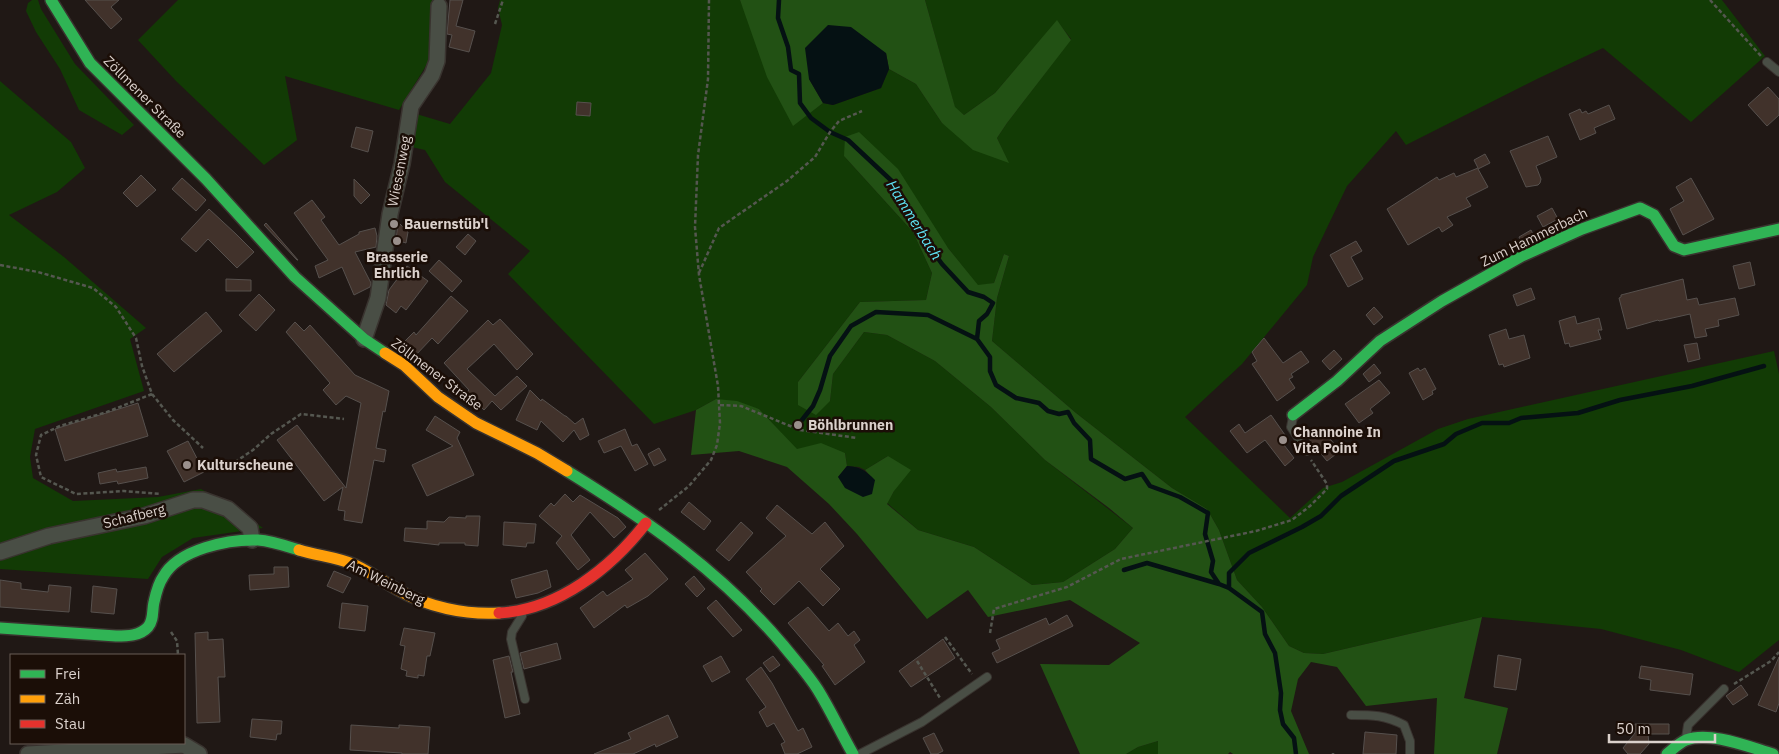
<svg xmlns="http://www.w3.org/2000/svg" width="1779" height="754" font-family="'IBM Plex Sans',sans-serif">
  <style>
    .green { fill: #123b05 }
    .forest { fill: #225114 }
    .water { fill: #051113 }
    .lines { fill: none; stroke-linecap: round; stroke-linejoin: round }
    .stream { stroke: #051113; stroke-width: 4.5 }
    .building { fill: #41322b; stroke: #56504d }
    .lane-casing { stroke: #39332f; stroke-width: 10 }
    .street-casing { stroke: #39332f; stroke-width: 18 }
    .fast-casing { stroke: #39332f; stroke-width: 14 }
    .slow-casing { stroke: #39332f; stroke-width: 14 }
    .jam-casing { stroke: #39332f; stroke-width: 14 }
    .path { stroke: #555750; stroke-width: 2.5; stroke-dasharray: 4 2.5; stroke-linecap: butt }
    .lane { stroke: #494e45; stroke-width: 8 }
    .street { stroke: #494e45; stroke-width: 15 }
    .fast { stroke: #30b455; stroke-width: 11 }
    .slow { stroke: #ff9f0a; stroke-width: 11 }
    .jam { stroke: #e5322d; stroke-width: 11 }
    .poi-dot { fill: #9a908c; stroke: #1b0e07; stroke-width: 2 }
    .labels { text-anchor: middle; stroke-width: 5; stroke-linejoin: round; paint-order: stroke }
    .street-label { font-size: 14px; fill: #dbd1cc; stroke: #1b0e07 }
    .poi-label { font-size: 14px; font-weight: bold; fill: #dbd1cc; stroke: #1b0e07; text-anchor: start }
    .water-label { font-size: 15px; font-style: italic; fill: #5ee3f5; stroke: #1b0e07 }
  </style>
  <rect width="100%" height="100%" fill="#201815"/>
  <path class="green" d="M32,0H38L41,9L75,64L134,125L122,135L79,110L60,69L36,32L26,11L28,3Z
    M178,0H437L432,56L399,110L285,76L297,140L264,165L176,81L138,40Z
    M500,0H740L793,125L823,103L833,105L881,88L889,69L916,84L942,123L1008,162L997,138L1007,123L1071,39L1057,21L995,93L964,115L955,108L925,0H1722L1765,56L1691,122L1603,48L1537,79L1406,145L1396,131L1347,186L1313,257L1307,285L1242,364L1185,417L1290,518L1323,488L1342,482L1438,429L1468,419L1774,351L1779,374V640L1739,672L1681,650L1601,629L1482,617L1323,654L1304,653L1289,646L1262,607L1237,580L1219,530L1207,509L1172,488L1076,413L992,341L997,298L1009,256L1004,254L994,283L978,286L948,248L844,156L913,232L932,273L926,300L860,302L798,382L830,401L833,374L864,332L887,335L935,361L991,407L1045,460L1133,528L1115,549L1063,582L1032,585L974,547L918,530L887,503L894,491L888,456L865,470L859,467L847,466L845,453L797,450L759,409L716,399L696,410L654,424L508,274L530,251L445,182L425,150L407,146L413,113L450,124L491,73L502,25L498,8Z
    M0,81L71,142L85,168L57,192L9,215L64,257L146,328L130,339L144,391L35,429L30,457L33,478L73,501L158,497L201,489L238,510L263,528L193,538L162,557L148,579L0,569Z
    M1158,741V754H1126L1138,747Z"/>
  <path class="forest" d="M740,0H925L955,107L964,115L995,93L1057,20L1071,40L1007,123L997,138L1009,163L973,150L942,123L916,84L889,69L886,53L809,79L823,103L793,126L767,77Z
    M859,132L898,169L948,248L978,285L994,283L1004,254L1009,256L997,298L992,341L1076,413L1172,488L1207,509L1219,530L1237,580L1262,607L1289,646L1304,653L1323,654L1482,617L1464,698L1508,708L1497,754H1434L1437,698L1366,706L1337,667L1311,662L1298,679L1291,711L1309,754H1233L1230,752L1228,754H1158V741L1138,747L1126,754H1080L1040,664L1109,665L1140,643L1070,600L988,617L968,590L927,619L857,534L829,504L787,467L739,451L691,455L696,410L716,399L737,401L759,409L797,449L821,443L845,453L847,466L838,477L875,481L865,470L888,456L911,470L894,491L887,504L918,530L974,547L1032,585L1063,582L1115,549L1133,528L1109,508L1045,460L991,407L935,361L887,335L864,332L833,374L830,401L816,415L798,405V382L860,302L926,300L932,273L913,232L844,156L845,137Z"/>
  <path class="water" d="M828,25L851,27L886,53L889,69L881,88L833,105L823,103L809,79L805,48Z
    M847,466C861,467 866,471 875,480L872,494L863,497L845,488L838,477Z"/>
  <g class="lines">
    <path class="stream" d="M779,0L778,18L788,47L791,70L799,74L800,103L811,118L830,132L848,140L895,184L916,228L942,264L968,292L984,297L993,303L987,314L979,321L977,339L990,357V371L996,385L1016,398L1039,403L1048,411L1059,414L1068,412L1074,423L1090,440L1091,459L1125,479L1142,474L1150,486L1180,497L1208,513L1205,534L1213,561L1211,572L1219,584L1229,588L1262,612L1265,634L1275,653L1281,693L1280,710L1283,724L1294,738L1296,754
      M798,425L813,406L820,390L830,356L851,326L876,312L928,315L977,339
      M1124,570L1147,563L1219,584
      M1229,588V573L1249,553L1302,527L1321,516L1341,496L1394,461L1444,444L1456,434L1482,423H1509L1521,418L1578,413L1620,400L1692,386L1764,366"/>
  </g>
  <path class="building" d="M85,0H119L111,7L122,19L111,29Z
    M450,0H463L456,26L475,31L469,52L449,47L452,35L447,34Z
    M1768,87L1779,99V115L1767,126L1748,105Z
    M577,102L591,103L590,116L576,115Z
    M1609,105L1615,119L1594,128L1596,133L1580,140L1569,114L1580,109L1582,113L1586,111L1588,114Z
    M356,127L373,131L368,152L351,147Z
    M1548,136L1557,157L1536,166L1541,179L1540,183L1538,185L1526,187L1510,151Z
    M1485,154L1490,163L1478,169L1488,187L1466,198L1471,206L1447,217L1453,225L1442,232L1439,227L1408,245L1387,209L1437,177L1439,180L1454,173L1456,177L1478,168L1474,160Z
    M141,175L156,190L137,207L123,193Z
    M182,178L206,200L196,211L172,189Z
    M1691,178L1714,219L1683,235L1670,209L1684,201L1676,187Z
    M354,179L370,195L361,204L354,196Z
    M312,200L325,217L321,220L339,245L359,234V232L375,228L377,236L376,247L355,252L371,283L370,287L354,295L342,267L319,278L315,266L328,260L294,213Z
    M1552,208L1558,219L1543,227L1537,216Z
    M209,209L236,234L254,252L237,268L208,239L196,252L181,239Z
    M398,222L408,232L406,243L396,240Z
    M266,223L298,260H297L264,225Z
    M1531,230L1534,236L1521,242L1519,237Z
    M468,234L476,241L465,255L456,247Z
    M1356,241L1362,251L1351,257L1363,279L1348,287L1330,255Z
    M439,260L462,281L452,292L429,271Z
    M1750,262L1755,285L1739,289L1733,266Z
    M407,266L428,281L406,310L401,306L396,313L386,305L389,290Z
    M226,279L251,280V291H226Z
    M1683,279L1687,300L1697,298L1699,305L1735,298L1739,315L1718,320L1719,326L1705,329L1707,336L1695,338L1690,314L1659,321L1658,320L1627,329L1619,298L1621,297V295Z
    M1531,288L1535,299L1517,306L1513,295Z
    M259,294L275,310L256,331L239,315Z
    M451,296L468,311L438,344L432,338L414,357L401,345L414,332L416,335Z
    M1374,307L1383,317L1374,325L1366,315Z
    M206,312L222,331L174,372L157,354Z
    M1575,316L1577,324L1599,318L1602,330H1598L1601,339L1570,347L1569,343L1565,344L1559,321Z
    M500,319L533,354L517,370L494,344L467,369L495,396L517,376L527,386L501,410L492,401L484,410L466,393L469,390L444,363L488,320L493,325Z
    M295,322L304,331L310,325L355,375L389,391L385,412L383,411L376,448L386,450L384,462L374,460L362,523L344,520L345,511L338,510L343,487L324,501L277,440L297,425L346,488L361,403L346,396L336,405L323,390L330,383L286,332Z
    M1506,329L1509,339L1524,335L1530,358L1504,367L1503,364L1499,365L1489,335Z
    M1264,338L1283,363L1301,351L1309,362L1291,374L1293,377L1289,379L1295,388L1277,401L1252,364L1257,361L1252,352Z
    M1697,343L1700,359L1688,362L1684,345Z
    M1334,350L1342,359L1330,370L1322,361Z
    M1374,364L1381,373L1369,382L1363,374Z
    M1418,368L1420,371L1425,368L1436,389L1432,391L1433,394L1423,400L1409,373Z
    M1379,380L1390,393L1370,409L1373,413L1359,423L1345,404Z
    M530,390L541,401L542,399L565,416H566L575,424L583,418L589,435L580,440L574,430L563,442L541,421L537,430L516,420Z
    M138,403L148,436L65,461L55,429Z
    M1271,415L1285,435L1282,437L1286,444L1284,445L1294,458L1285,466L1265,440L1247,453L1230,431L1239,424L1245,433Z
    M435,416L460,432L457,438L474,475L427,496L412,465L453,446L426,430Z
    M1321,428L1340,451L1327,461L1308,438Z
    M625,429L632,446L637,444L648,464L635,471L621,446L604,453L598,441Z
    M188,441L204,472L184,482L167,451Z
    M659,448L666,460L654,466L648,454Z
    M146,467L148,478L118,484L117,481L100,484L98,473L116,469L117,472Z
    M565,494L573,502L580,495L618,518L626,527L614,538L590,512L571,535L590,560L578,570L556,543L562,536L539,516L551,503L554,506Z
    M689,502L711,521L704,530L681,512Z
    M777,505L812,534L825,522L844,546L820,569L840,589L823,606L799,581L774,605L760,591L762,589L746,572L786,536L766,518Z
    M466,516H480L478,546L465,545V543H439V545L404,541L405,528L427,529V521L444,522L449,517L466,518Z
    M504,522L536,524L534,543H527L526,547L503,545Z
    M741,522L753,533L729,561L716,550Z
    M645,553L668,579L648,596L627,608L625,605L594,628L580,608L603,591L607,596L633,579L625,570Z
    M274,567H288L289,587L250,590L249,575L274,574Z
    M547,570L551,587L538,593L516,598L511,580Z
    M334,571L351,578L343,593L327,586Z
    M694,576L705,589L697,597L685,584Z
    M0,580L21,583V589L48,592L49,585L71,587L69,612L0,607Z
    M93,586L117,589L114,614L91,612Z
    M716,600L742,630L733,637L707,608Z
    M342,603L368,606L365,631L339,628Z
    M808,607L829,631L838,623L848,636L854,631L860,640L854,645L865,662L835,685L822,666L824,665L788,623Z
    M1067,615L1073,626L997,663L992,653L1000,649L996,640L1046,618L1049,625Z
    M404,628L435,633L430,656H427L424,676L418,675V678L406,676L407,671L401,669L405,646L400,645Z
    M208,632V640L223,639L225,677H218L220,722L197,723L195,633Z
    M943,639L955,658L911,687L899,671Z
    M557,643L561,659L524,669L520,653Z
    M1498,655L1521,659L1516,690L1494,687Z
    M509,656L513,672H511L520,714L505,718L493,660Z
    M721,656L730,672L712,682L703,666Z
    M773,656L780,665L770,672L763,663Z
    M1779,657V703L1776,712L1758,705Z
    M1641,666L1693,674L1690,695L1650,690L1651,680L1639,678Z
    M761,667L772,683L798,731L803,728L812,747L797,754H785L781,744L785,742L774,723L767,727L759,712L766,707L746,679Z
    M1741,685L1748,695L1733,705L1726,696Z
    M668,715L678,737L656,747L655,744L633,754H594L631,739L628,733Z
    M252,719L282,721L281,734H277L276,740L250,737Z
    M1635,724H1669V734H1648L1649,744L1640,754H1628L1623,748L1635,733Z
    M351,725L399,728V725L430,727L428,754H402V753L350,750Z
    M1365,732L1397,735L1396,754H1363Z
    M934,733L943,751L937,754H931L923,738Z"/>
  <g class="lines">
    <g class="lane-casing">
      <path id="lane" d="M1767,62L1779,72
        M1293,417L1291,427L1307,451
        M522,616L512,632L511,639L525,699
        M1351,715C1373,715 1385,715 1404,725L1410,741V754
        M1686,738L1688,725L1724,689
        M860,754L922,722L987,677"/>
    </g>
    <g class="street-casing">
      <path id="street" d="M364,339L378,298L390,214L402,164L411,106L432,75L437,61L439,6
        M0,552L49,536L144,516L193,500H203L228,509L250,528L252,540
        M28,754L184,745L199,754"/>
    </g>
    <g class="fast-casing">
      <path id="fast" d="M51,0L90,63L206,179L295,277L364,339L385,353
        M1293,415L1337,381L1380,341L1442,301L1522,256L1582,229L1640,208L1654,215L1674,246L1684,250L1779,229
        M567,471C648,521 721,572 783,645C795,660 808,674 818,690C831,711 841,733 853,754
        M0,628L116,636C127,636 140,636 148,627C154,620 152,610 154,602C156,593 158,584 163,577C178,549 229,539 258,540C272,541 286,546 299,550
        M1667,754C1673,749 1679,743 1686,740C1710,731 1749,747 1773,754"/>
    </g>
    <g class="slow-casing">
      <path id="slow" d="M385,353L404,365L438,397L476,423L537,453L567,471
        M299,550C318,556 337,557 355,565C370,572 384,582 398,590C428,607 465,615 499,613"/>
    </g>
    <g class="jam-casing">
      <path id="jam" d="M499,613C558,610 611,568 646,523"/>
    </g>
    <path class="path" d="M1710,0L1761,56
      M495,24L503,0
      M0,265L38,272L93,288L116,307L136,338L142,366L152,394L173,420L203,448
      M699,273L719,228L787,181L815,157L830,132L839,121L862,111
      M152,394L107,412L60,426L41,435L36,455L41,477L76,494L124,491L161,494
      M720,405L741,406L800,430L857,438
      M235,462L253,450L271,434L301,414L344,419
      M659,510L689,486L711,460L717,445L720,423L718,386L699,275L695,227L698,155L708,79L709,0
      M171,632L177,641L178,655
      M990,633L994,609L1067,587L1121,559L1256,531L1292,520L1310,506L1327,489V484L1311,460
      M945,637L972,674
      M917,661L940,698
      M1734,684L1771,661L1779,652
      M1333,754V753"/>
    <use href="#lane" class="lane"/>
    <use href="#street" class="street"/>
    <use href="#fast" class="fast"/>
    <use href="#slow" class="slow"/>
    <use href="#jam" class="jam"/>
  </g>
  <g class="poi-dot">
    <circle cx="394" cy="224" r="5"/>
    <circle cx="397" cy="241" r="5"/>
    <circle cx="798" cy="425" r="5"/>
    <circle cx="1283" cy="440" r="5"/>
    <circle cx="187" cy="465" r="5"/>
  </g>
  <g class="labels">
    <g class="street-label">
      <text transform="translate(145 97) rotate(45)" y="5">Zöllmener Straße</text>
      <text transform="translate(399 171) rotate(-79)" y="5">Wiesenweg</text>
      <text transform="translate(1534 237) rotate(-26)" y="5">Zum Hammerbach</text>
      <text transform="translate(437 374) rotate(37)" y="5">Zöllmener Straße</text>
      <text transform="translate(134 516) rotate(-14)" y="5">Schafberg</text>
      <text transform="translate(386 582) rotate(26)" y="5">Am Weinberg</text>
    </g>
    <g class="poi-label">
      <text x="404" y="229">Bauernstüb'l</text>
      <text x="397" y="262" text-anchor="middle">Brasserie<tspan x="397" dy="16">Ehrlich</tspan></text>
      <text x="808" y="430">Böhlbrunnen</text>
      <text x="1293" y="437">Channoine In<tspan x="1293" dy="16">Vita Point</tspan></text>
      <text x="197" y="470">Kulturscheune</text>
    </g>
    <g class="water-label">
      <text transform="translate(914 220) rotate(58)" y="5">Hammerbach</text>
    </g>
  </g>
  <rect x="10" y="654" width="175" height="90" fill="#1b0e07" stroke="#685c56"/>
  <rect x="20" y="670" width="25" height="8" fill="#30b455" stroke="#685c56"/>
  <text x="55" y="679" font-size="15" fill="#dbd1cc">Frei</text>
  <rect x="20" y="695" width="25" height="8" fill="#ff9f0a" stroke="#685c56"/>
  <text x="55" y="704" font-size="15" fill="#dbd1cc">Zäh</text>
  <rect x="20" y="720" width="25" height="8" fill="#e5322d" stroke="#685c56"/>
  <text x="55" y="729" font-size="15" fill="#dbd1cc">Stau</text>
  <path d="M1609 734v8h106v-8" fill="none" stroke="#dbd1cc" stroke-width="2.5"/>
  <text x="1616" y="734" font-size="15" fill="#dbd1cc" stroke="#1b0e07" stroke-width="4" paint-order="stroke">50 m</text>
</svg>
